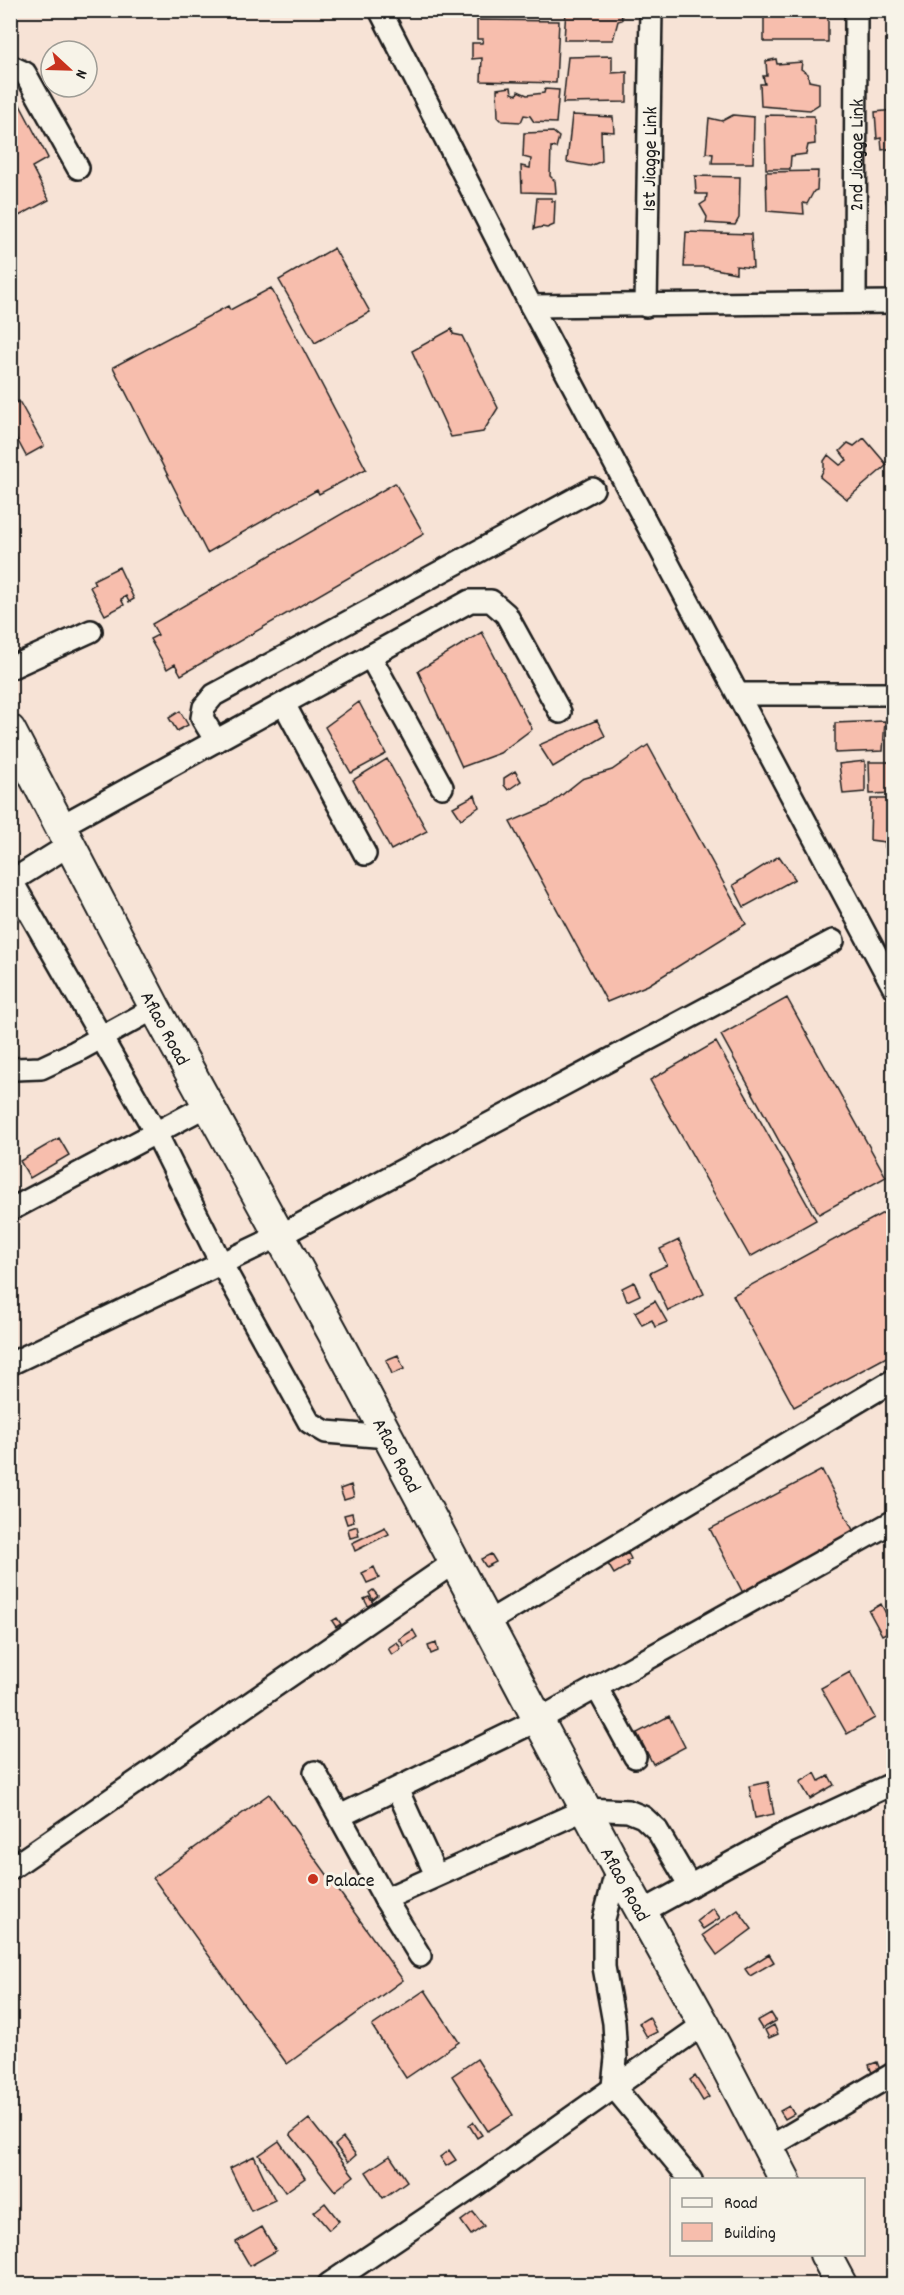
<svg xmlns="http://www.w3.org/2000/svg" width="904" height="2295" font-family="Dekko,sans-serif">
  <style>
    .building { fill: #f7bead; stroke: #1c1c1c; stroke-width: 1.5 }
    .lines { fill: none; stroke-linecap: round; stroke-linejoin: round }
    .minor-casing { stroke: #1c1c1c; stroke-width: 26 }
    .highway-casing { stroke: #1c1c1c; stroke-width: 34 }
    .minor { stroke: #f7f3e8; stroke-width: 21 }
    .highway { stroke: #f7f3e8; stroke-width: 30 }
    .poi-dot { fill: #c8321e; stroke: #f7f3e8; stroke-width: 2 }
    .labels { text-anchor: middle; stroke-width: 6; stroke-linejoin: round; paint-order: stroke }
    .street-label { font-size: 20px; fill: #1c1c1c; stroke: #f7f3e8 }
    .poi-label { font-size: 20px; fill: #1c1c1c; stroke: #f7f3e8; text-anchor: start }
  </style>
  <rect width="100%" height="100%" fill="#f7e3d6"/>
  <filter id="ink" filterUnits="userSpaceOnUse"><feTurbulence type="fractalNoise" baseFrequency=".0167" numOctaves="2"/><feDisplacementMap in="SourceGraphic" scale="12" xChannelSelector="R" yChannelSelector="G"/><feConvolveMatrix kernelMatrix="1 2 1 2 8 2 1 2 1" color-interpolation-filters="sRGB"/></filter>
  <g filter="url(#ink)">
    <path class="building" d="M566,10H621L622,20L618,21L613,40H564Z
      M764,10L828,13V42H764Z
      M893,10H894V42H890Z
      M477,20L559,21L556,83L481,81L482,58L472,59V43H482L483,39H477Z
      M612,56V73L627,72V102L563,103L568,57Z
      M776,59L777,64L802,62L801,69L808,74L809,81L819,83V104L810,110L761,106L760,84H765L763,76H767L766,61Z
      M10,86L48,158L32,167L49,200L17,217L10,205Z
      M511,87L512,93L517,95L518,91L527,95L544,93L545,89L559,90L556,123L534,122L530,116L524,115L521,122L502,121L498,117L497,89Z
      M894,110V148L882,150L881,138L877,139L875,112Z
      M572,115L613,117L614,132L601,131L602,161L590,166L567,162Z
      M733,115L754,117L753,163H712L713,154L706,153L709,118L722,121Z
      M765,115L814,116L815,144L808,145L806,154L791,156L790,169H766Z
      M553,132L559,137L556,148L551,147L550,176L555,181L556,193L522,192L521,166L530,168L531,159L523,157L524,133Z
      M818,171L817,190L814,191L807,204L803,203L804,214L767,211L766,172Z
      M695,176L740,177L739,218L735,225L706,223L707,217L700,205L706,201L707,194H696Z
      M885,196H894V210L888,209Z
      M537,198H552V201H555L554,225L547,228L542,227L534,229Z
      M686,232L751,234L753,268L736,266V273L705,267H684Z
      M334,248L370,312L315,343L279,280Z
      M271,288L366,469L319,494L317,490L207,553L113,367L228,306L230,310Z
      M452,329L453,334L462,336L498,408L483,432L451,437L412,351Z
      M19,401L44,446L26,456L10,426V406Z
      M864,438L887,465L847,499L820,477L824,469V461L828,455L840,465L847,460L840,451L848,443L854,446Z
      M395,483L424,534L181,675L175,664L167,669L150,639L158,635L152,624Z
      M119,567L134,599L129,602L126,596L121,599L124,605L105,615L90,587L95,584L93,580Z
      M482,632L532,729L500,753L462,767L418,671Z
      M359,702L386,754L351,773L325,727Z
      M180,711L188,725L177,731L169,718Z
      M597,720L605,736L553,767L539,745Z
      M891,720H894V755H890Z
      M885,721L883,751L835,753V723Z
      M648,745L746,924L648,985L607,1002L510,822L548,806L582,779L612,770Z
      M387,759L427,831L391,850L353,780Z
      M865,761V792L843,794L839,764Z
      M869,762H894V793L870,794Z
      M515,771L521,781L508,790L504,785V778Z
      M475,795L479,807L461,819L453,807Z
      M871,799H894V848L885,847V842L870,840Z
      M779,856L795,879L744,907L733,885Z
      M787,998L886,1177L819,1214L721,1035Z
      M716,1042L816,1220L750,1257L650,1080Z
      M59,1138L69,1155L30,1178L20,1161Z
      M894,1207V1353L794,1407L733,1295Z
      M679,1240L704,1294L668,1311L650,1273L667,1265L660,1249Z
      M634,1282L640,1295L627,1301L622,1288Z
      M655,1301L667,1322L655,1327L652,1320L642,1325L635,1312Z
      M398,1355L404,1369L392,1374L386,1360Z
      M822,1470L855,1534L743,1593L710,1529Z
      M351,1485L354,1497L344,1500L340,1489Z
      M352,1513L354,1522L347,1524L344,1515Z
      M357,1526L359,1536L350,1538L348,1529Z
      M385,1527L389,1534L355,1551L352,1543Z
      M628,1553L631,1559L627,1561L629,1565L614,1574L608,1564Z
      M491,1554L496,1562L486,1567L481,1559Z
      M374,1567L379,1578L367,1583L362,1573Z
      M373,1590L378,1596L373,1600L369,1593Z
      M369,1597L373,1603L368,1606L364,1599Z
      M881,1604L894,1629L882,1635L869,1611Z
      M337,1618L341,1624L336,1627L332,1621Z
      M413,1630L417,1637L404,1646L399,1639Z
      M397,1642L401,1649L392,1655L388,1648Z
      M436,1643L438,1651L431,1654L428,1646Z
      M850,1672L875,1718L847,1734L821,1688Z
      M669,1716L685,1747L653,1764L637,1733Z
      M815,1773L819,1781L829,1776L834,1785L810,1799L800,1782Z
      M768,1782L774,1814L755,1818L749,1786Z
      M269,1794L403,1980L287,2064L153,1878Z
      M713,1908L720,1918L703,1929L697,1921Z
      M738,1910L752,1929L717,1955L703,1935Z
      M769,1954L774,1962L750,1976L745,1969Z
      M425,1990L459,2042L406,2078L372,2026Z
      M771,2013L776,2021L762,2029L757,2021Z
      M649,2017L657,2032L647,2037L639,2023Z
      M774,2025L778,2034L769,2038L765,2030Z
      M477,2059L513,2115L488,2131L452,2076Z
      M877,2062L880,2070L872,2073L869,2065Z
      M695,2076L709,2097L703,2101L690,2080Z
      M789,2106L794,2114L785,2119L780,2111Z
      M309,2119L354,2176L335,2191L290,2134Z
      M473,2122L482,2135L477,2138L469,2125Z
      M343,2138L356,2155L348,2162L335,2145Z
      M279,2141L305,2178L285,2192L259,2155Z
      M449,2150L456,2160L446,2166L440,2157Z
      M254,2156L275,2200L251,2211L230,2168Z
      M390,2156L407,2181L383,2198L366,2172Z
      M325,2203L339,2221L329,2230L314,2212Z
      M473,2212L484,2226L471,2235L461,2221Z
      M262,2227L276,2251L250,2266L236,2242Z"/>
    <g class="lines">
      <g class="minor-casing">
        <g id="minor">
          <path d="M380,10L531,306L894,988"/>
          <path d="M10,66L25,73L78,168"/>
          <path id="s1" d="M855,301L856,10"/>
          <path d="M531,306L894,302"/>
          <path id="s2" d="M646,306L651,10"/>
          <path d="M370,656L442,787"/>
          <path d="M10,668L91,631"/>
          <path d="M739,694H894"/>
          <path d="M284,704L365,854"/>
          <path d="M216,741L202,718L204,707L214,695L593,489"/>
          <path d="M61,826L470,601H491L506,614L560,712"/>
          <path d="M10,878L156,1133L221,1263L309,1422L326,1432L388,1437"/>
          <path d="M10,882L71,844"/>
          <path d="M10,1067L15,1069L41,1068L75,1052L155,1008"/>
          <path d="M10,1210L208,1105"/>
          <path d="M10,1364L279,1236L833,941"/>
          <path d="M486,1623L894,1380"/>
          <path d="M597,1688L635,1757"/>
          <path d="M315,1772L385,1899L420,1956"/>
          <path d="M397,1789L436,1875"/>
          <path d="M340,1816L538,1720L894,1521"/>
          <path d="M617,1868L604,1919V1967L614,2023L616,2058L613,2086L691,2180"/>
          <path d="M10,1869L453,1563"/>
          <path d="M385,1899L586,1809L628,1811L643,1817L657,1830L690,1886"/>
          <path d="M642,1912L784,1834L894,1783"/>
          <path d="M768,2148L893,2074"/>
          <path d="M329,2284L479,2183L704,2024"/>
        </g>
      </g>
      <g class="highway-casing">
        <g id="highway">
          <path id="s3" d="M10,730L155,1008L333,1333L617,1868L704,2024L785,2180"/>
          <path d="M825,2254L841,2284"/>
        </g>
      </g>
      <use href="#minor" class="minor"/>
      <use href="#highway" class="highway"/>
    </g>
  </g>
  <circle class="poi-dot" cx="313" cy="1879" r="6"/>
  <g class="labels">
    <g class="street-label">
      <text dy="7" stroke="none"><textPath href="#s1" startOffset="146">2nd Jiagge Link</textPath></text>
      <text dy="7" stroke="none"><textPath href="#s2" startOffset="147">1st Jiagge Link</textPath></text>
      <text dy="7" stroke="none"><textPath href="#s3" startOffset="336">Aflao Road</textPath></text>
      <text dy="7" stroke="none"><textPath href="#s3" startOffset="822">Aflao Road</textPath></text>
      <text dy="7" stroke="none"><textPath href="#s3" startOffset="1308">Aflao Road</textPath></text>
    </g>
    <g class="poi-label">
      <text x="325" y="1886">Palace</text>
    </g>
  </g>
  <rect width="904" height="2295" fill="none" stroke="#f7f3e8" stroke-width="36"/>
  <rect x="18" y="18" width="868" height="2259" fill="none" stroke="#1c1c1c" stroke-width="2" filter="url(#ink)"/>
  <rect x="670" y="2178" width="195" height="78" fill="#f7f3e8" stroke="#9f9d96" stroke-width="1.5"/>
  <rect x="682" y="2198" width="30" height="9" fill="#f7f3e8" stroke="#9f9d96" stroke-width="1.5"/>
  <text x="724" y="2208" font-size="18" fill="#1c1c1c">Road</text>
  <rect x="682" y="2223" width="30" height="18" fill="#f7bead" stroke="#9f9d96" stroke-width="1.5"/>
  <text x="724" y="2238" font-size="18" fill="#1c1c1c">Building</text>
  <g transform="translate(69 69) rotate(112)"><circle r="28" fill="#f7f3e8" stroke="#9f9d96" stroke-width="1.5"/>
  <path d="M0-4.5L10 22L0 15L-10 22Z" fill="#c8321e"/>
  <text y="-9" font-size="16" font-weight="bold" text-anchor="middle" fill="#1c1c1c">N</text>
  </g>
</svg>
